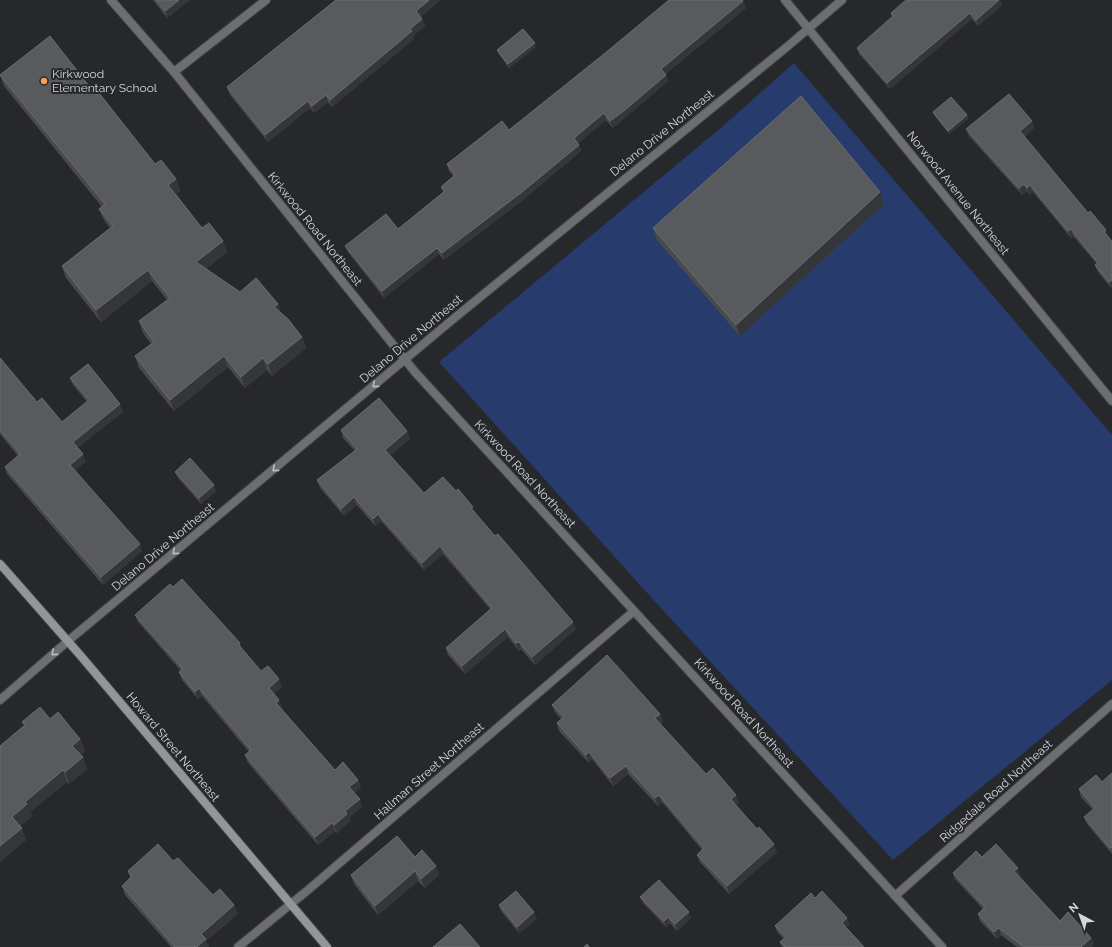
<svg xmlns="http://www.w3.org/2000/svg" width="1112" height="947" font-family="Raleway,sans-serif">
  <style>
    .green { fill: #273b6d }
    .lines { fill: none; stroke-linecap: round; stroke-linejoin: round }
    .street-casing { stroke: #424448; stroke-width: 10 }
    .secondary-casing { stroke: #424448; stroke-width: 10 }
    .street { stroke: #6d6e6f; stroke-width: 8 }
    .secondary { stroke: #939598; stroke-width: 8 }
    .wall { fill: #494a4e }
    .shaded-wall { fill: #34363a }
    .building { fill: #585a5d; stroke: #6b6d70 }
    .oneway { stroke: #bbbcbe }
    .poi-dot { fill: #fd9d54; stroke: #26282c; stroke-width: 1.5 }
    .labels { text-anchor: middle; stroke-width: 4; stroke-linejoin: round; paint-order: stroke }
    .poi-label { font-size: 12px; fill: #d5d6d8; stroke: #26282c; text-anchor: start }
    .street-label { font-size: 12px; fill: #d5d6d8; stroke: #26282c }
  </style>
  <rect width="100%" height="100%" fill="#26282c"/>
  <path class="green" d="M794,63L1112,435V680L893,860L649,595L439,362L723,126Z"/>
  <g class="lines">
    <g class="street-casing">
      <path id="street" d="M111,0L174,72L415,372L942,947
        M785,0L1112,401
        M174,72L266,0
        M0,700L68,641L452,320L788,46L842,0
        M895,896L1112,704
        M238,947L308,890L634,611"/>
    </g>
    <g class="secondary-casing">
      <path id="secondary" d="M0,564L80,655L327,947"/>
    </g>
    <use href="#street" class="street"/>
    <use href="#secondary" class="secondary"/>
  </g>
  <path class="wall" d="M153,0H190L167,18Z
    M336,0H441L420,17L422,19L425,26L413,36L414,39L332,107L328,102L314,113L310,108L268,142L230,95L227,87Z
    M743,1L746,8L665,74L668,81L613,128L606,120L578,143L581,151L524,199L444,260L439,254L384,298L348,252L345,246L398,229L443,193L441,187L454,177L449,171L447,164Z
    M1002,5L978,26L972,19L890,89L859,54L857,48L892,17L891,13Z
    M536,47L509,68L498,53L497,50Z
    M0,75L96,95L155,164L176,179L180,191L176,194L202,228L223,241L227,252L206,269L240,292L278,304L281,313L302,337L306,348L272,376L267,370L245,388L228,367L174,411L139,368L135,356L151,344L143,333L139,321L167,300L152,281L101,322L66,278L62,266L110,228L104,220L99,209L102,207L4,86Z
    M933,112L967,115L968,119L949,134L934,115Z
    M1032,121L1034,128L1024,137L1088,213L1112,289L1098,272L1095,265L1097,264L1073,236L1071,238L1033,192L1030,195L1027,191L1022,195L969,136L966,129Z
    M880,192L884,204L740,336L657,240L653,228Z
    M0,358L37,402L62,422L87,402L73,385L70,378L123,412L77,448L83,454L85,462L75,470L142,551L103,585L7,474L5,467L18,456L0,434Z
    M341,430L407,431L410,439L390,455L424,493L475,514L576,629L535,665L521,649L519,651L508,637L465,674L448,655L446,648L490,609L443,554L424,570L381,521L375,526L357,505L344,516L320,488L317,480L355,451L343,438Z
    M175,472L216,491L201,504L178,478Z
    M173,587L240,643L241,647L261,671L282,687L274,694L279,700L282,708H281L335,770L358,780L361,787L354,793L362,807L349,818L350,821L337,833L335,831L318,845L248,763L245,755L249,752L202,696L198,699L182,680L179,672L181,671L138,622L135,615Z
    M552,705L660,714L663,722L660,724L706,774L739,803L736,805L777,852L729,894L700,862L697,855L702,850L662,802L658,806L628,774L613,786L592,759L589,763L559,731L557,723L561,719L555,712Z
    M50,719L80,739L85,751L80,755L83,757L87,769L69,784L67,782L30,812L32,816L20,826L26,840L0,862V746L24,726L22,722Z
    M1112,773V854L1087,824L1084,817L1093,810L1081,797L1079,789L1102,782Z
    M415,857L436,866L439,875L425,888L418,881L378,915L354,884L351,875Z
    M982,857L1020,875L1019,876L1060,921L1091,938L1094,944L1091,947H1017L1001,935L997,939L980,921L978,914L983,909L955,879L953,873Z
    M173,861L213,895L234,905L238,914L206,941L209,947H171L125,895L122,886L130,878L128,871Z
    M640,897L691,918L677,931L670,923L666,927L643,903Z
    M815,898L850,924L846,927L864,947H782L780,942L784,939L777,932L775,926Z
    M499,905L537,919L519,933L501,911Z"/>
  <path class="shaded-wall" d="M179,0H190L167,18L165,11Z
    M429,0H441L418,18L416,11Z
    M999,0H1000L1002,5L978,26L976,20Z
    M743,1L746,8L663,75L661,69Z
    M970,13L972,19L890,89L887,83Z
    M422,19L425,26L413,36L414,39L332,107L330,100L410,29Z
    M535,43L536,47L509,68L508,64Z
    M666,75L668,81L613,128L610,121Z
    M326,95L328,102L314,113L312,106Z
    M308,101L310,108L268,142L265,135Z
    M604,113L606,120L576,145L574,138Z
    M967,115L968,119L949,134L948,131Z
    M1032,121L1034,128L1022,138L1020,131Z
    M579,145L581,151L524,199L444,260L442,253Z
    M176,179L180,191L173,197L168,185Z
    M1024,184L1027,191L1022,195L1019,188Z
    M1030,185L1033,192L1030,195L1027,188Z
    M880,192L884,204L740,336L736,325Z
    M1071,229L1073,236L1071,238L1068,231Z
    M1106,230L1109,237L1104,232Z
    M223,241L227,252L200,274L196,262Z
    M437,248L439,254L384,298L382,291Z
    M148,270L152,281L101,322L96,310Z
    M1112,280V289L1109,282Z
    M278,304L282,315L274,307Z
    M302,337L306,348L272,376L268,364Z
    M224,356L228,367L174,411L170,400Z
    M263,358L267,370L245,388L241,377Z
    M120,404L123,412L75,450L73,442Z
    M407,431L410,439L388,457L385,450Z
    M83,454L85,462L73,472L70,465Z
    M214,485L216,491L201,504L199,498Z
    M354,497L357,505L344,516L341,509Z
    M473,507L475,514L471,508Z
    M378,514L381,521L375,526L373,519Z
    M140,544L142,551L103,585L101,577Z
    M440,546L443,554L424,570L422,563Z
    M573,622L576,629L535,665L532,657Z
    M505,629L508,637L465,674L462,666Z
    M519,642L521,649L519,651L516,643Z
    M279,679L282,687L272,696L269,688Z
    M199,688L202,696L198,699L195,692Z
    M279,700L282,708L279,710L276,703Z
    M660,714L663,722L658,726L655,718Z
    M80,739L85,751L77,758L72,746Z
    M589,752L592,759L589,763L586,755Z
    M83,757L87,769L69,784L65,772Z
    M626,766L628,774L613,786L610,778Z
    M63,770L67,782L30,812L32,816L17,829L12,817L25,802Z
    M358,780L361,787L352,795L349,787Z
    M659,795L662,802L658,806L655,798Z
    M736,795L739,803L734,807L731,799Z
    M360,799L362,807L349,818L350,821L337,833L334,825L345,811Z
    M332,823L335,831L318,845L315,837Z
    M22,828L26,840L0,862V846Z
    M774,844L777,852L729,894L727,886Z
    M436,866L439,875L425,888L421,879Z
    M1018,868L1020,875L1017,878L1014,871Z
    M415,871L418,881L378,915L375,906Z
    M234,905L238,914L206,941L209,947H197L201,934Z
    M534,912L537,919L519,933L517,927Z
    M689,912L691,918L677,931L675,924Z
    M668,917L670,923L666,927L664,921Z
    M847,918L850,924L844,929L842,923Z
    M999,928L1001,935L997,939L994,932Z
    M1091,938L1094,944L1091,947H1081Z"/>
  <path class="building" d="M156,0H179L165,11Z
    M336,0H429L416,11L422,19L410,29L412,31L330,100L326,95L312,106L308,101L265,135L227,87Z
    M669,0H742L743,1L661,69L666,75L625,110L610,121L604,113L574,138L579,145L522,192L442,253L437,248L382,291L345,246L386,214L398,229L445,191L441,187L455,175L447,164L502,121L509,130L604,54Z
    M906,0H999L976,20L970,13L887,83L857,48L893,16L891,13Z
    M523,29L535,43L508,64L497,50Z
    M50,36L96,95L99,93L155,164L161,160L176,179L168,185L202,228L209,223L223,241L196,262L240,292L256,278L278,304L274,307L288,319L302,337L268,364L263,358L241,377L224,356L170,400L135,356L154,342L139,321L170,298L148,270L96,310L62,266L113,226L99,209L105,204L0,75Z
    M1009,94L1032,121L1020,131L1088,213L1090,211L1106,230L1104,232L1112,241V280L1109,282L1095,265L1098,263L1071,229L1068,231L1030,185L1027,188L1024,184L1019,188L966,129Z
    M801,96L880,192L736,325L653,228Z
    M951,97L967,115L948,131L933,112Z
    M0,358L37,402L42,398L62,422L89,400L70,378L88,364L120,404L73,442L83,454L70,465L140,544L101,577L5,467L20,454L0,430Z
    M379,398L407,431L385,450L424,493L443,477L456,491L458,489L473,507L471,508L495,536L498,534L573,622L532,657L519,642L516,643L505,629L462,666L446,648L492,608L440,546L422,563L378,514L373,519L354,497L341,509L317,480L357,449L341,430Z
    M190,458L214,485L199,498L175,472Z
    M182,579L240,643L238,644L261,671L268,666L279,679L269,688L279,700L276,703L335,770L343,762L358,780L349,787L360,799L345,811L347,814L334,825L332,823L315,837L245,755L251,750L199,688L195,692L179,672L183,669L135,615L170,584L173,587Z
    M607,655L660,714L655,718L706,774L713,768L736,795L731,799L733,802L757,829L759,827L774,844L727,886L697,855L704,848L659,795L655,798L626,766L610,778L589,752L586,755L557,723L564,717L552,705Z
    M40,707L50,719L58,712L80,739L72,746L83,757L65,772L63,770L25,802L27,804L12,817L22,828L0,846V746L25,725L22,722Z
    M1112,773V847L1110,848L1084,817L1095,808L1079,789L1096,775L1102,782Z
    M397,836L415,857L422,850L436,866L421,879L415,871L375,906L351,875Z
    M158,844L173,861L178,858L213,895L220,889L234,905L201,934L206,939L197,947H175L122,886L132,876L128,871Z
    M996,844L1018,868L1014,871L1060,921L1068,912L1091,938L1081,947H1024L999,928L994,932L978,914L985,907L953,873L976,851L982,857Z
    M659,880L689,912L675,924L668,917L664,921L640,897Z
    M516,891L534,912L517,927L499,905Z
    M822,891L847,918L842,923L864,947H785L780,942L786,937L775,926L811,893L815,898Z
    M460,924L480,947H433Z
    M587,944L589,947H584Z"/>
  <defs><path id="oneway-chevron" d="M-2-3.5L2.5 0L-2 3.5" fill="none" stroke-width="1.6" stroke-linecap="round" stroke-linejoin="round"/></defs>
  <g class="oneway">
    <use href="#oneway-chevron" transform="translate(375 385) rotate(140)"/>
    <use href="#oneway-chevron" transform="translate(275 469) rotate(140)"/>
    <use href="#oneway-chevron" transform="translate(175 552) rotate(140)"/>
    <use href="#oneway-chevron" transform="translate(54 653) rotate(139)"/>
  </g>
  <circle class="poi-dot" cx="44" cy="81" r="4"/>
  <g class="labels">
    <g class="poi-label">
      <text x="52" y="78">Kirkwood<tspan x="52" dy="14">Elementary School</tspan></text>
    </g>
    <g class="street-label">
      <text transform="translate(662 133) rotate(-39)" y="4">Delano Drive Northeast</text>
      <text transform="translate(958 193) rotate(51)" y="4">Norwood Avenue Northeast</text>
      <text transform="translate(315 229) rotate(51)" y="4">Kirkwood Road Northeast</text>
      <text transform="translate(411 339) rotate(-40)" y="4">Delano Drive Northeast</text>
      <text transform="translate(525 474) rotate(47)" y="4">Kirkwood Road Northeast</text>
      <text transform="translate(163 547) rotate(-40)" y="4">Delano Drive Northeast</text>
      <text transform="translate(744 713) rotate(48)" y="4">Kirkwood Road Northeast</text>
      <text transform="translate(173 747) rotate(50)" y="4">Howard Street Northeast</text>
      <text transform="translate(429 771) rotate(-41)" y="4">Hallman Street Northeast</text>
      <text transform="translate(996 791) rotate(-42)" y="4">Ridgedale Road Northeast</text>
    </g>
  </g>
  <g transform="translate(1080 915) rotate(319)" stroke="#26282c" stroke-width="3" paint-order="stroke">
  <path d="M0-3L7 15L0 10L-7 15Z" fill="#d5d6d8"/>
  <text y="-6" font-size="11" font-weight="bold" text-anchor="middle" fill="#d5d6d8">N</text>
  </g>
</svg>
